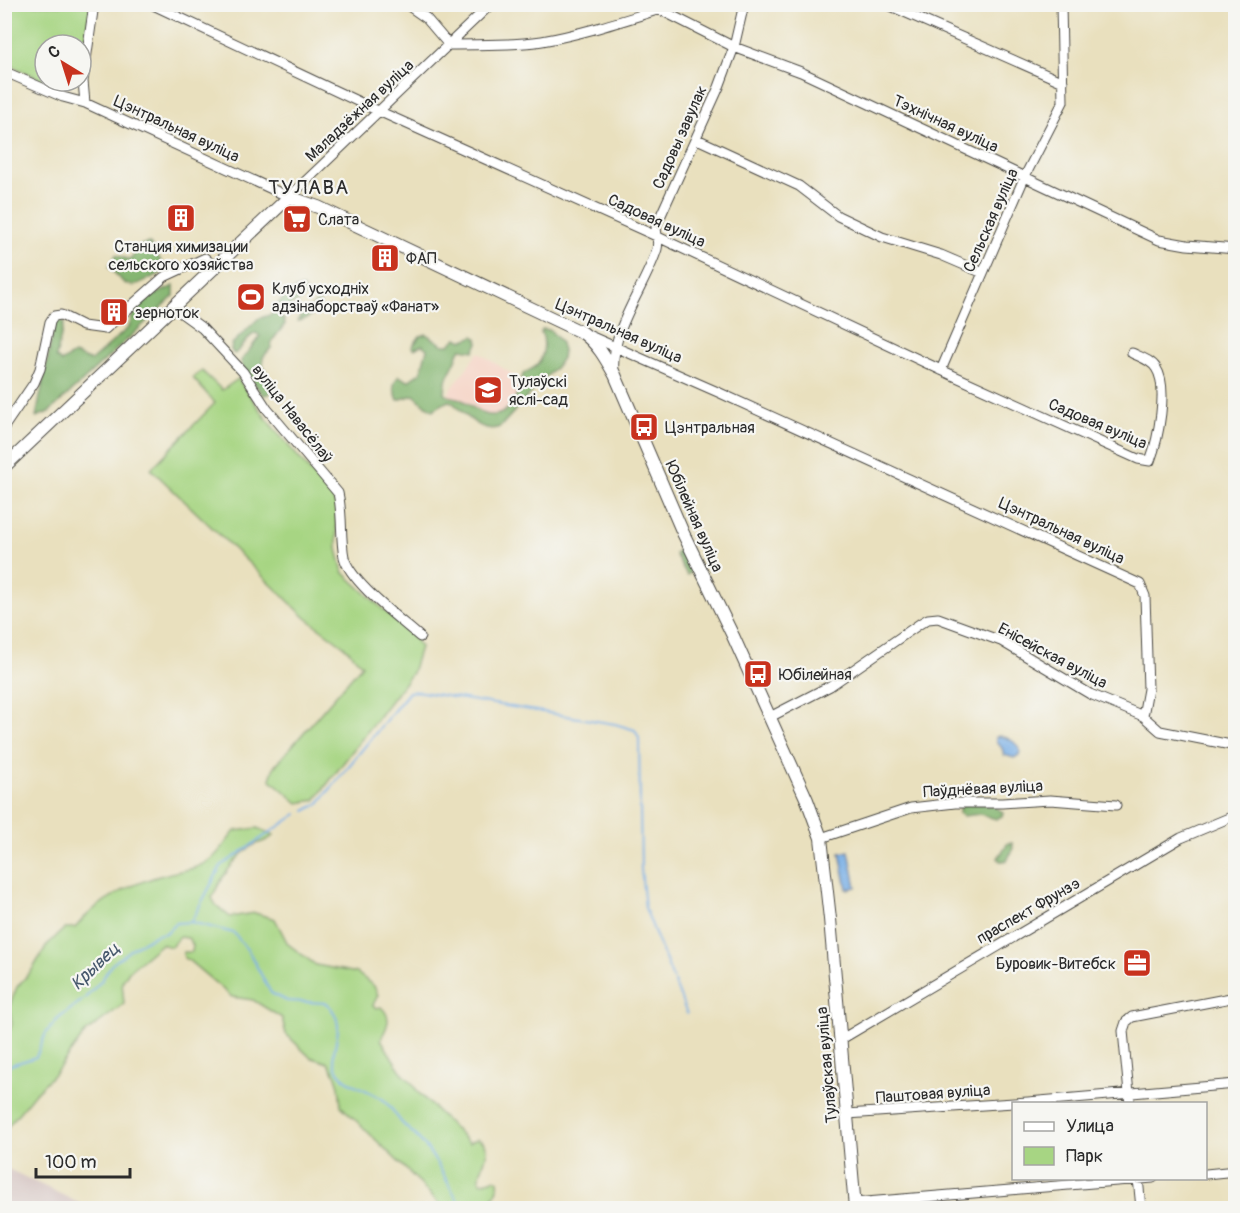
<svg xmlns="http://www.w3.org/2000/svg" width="1240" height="1213" font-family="Pangolin,sans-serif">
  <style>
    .built { fill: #f6d2c3 }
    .industrial { fill: #d1bfbd }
    .green { fill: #a7d583; stroke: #698057; stroke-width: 1.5 }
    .forest { fill: #85b671; stroke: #58704e; stroke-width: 1.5 }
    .water { fill: #77ade5; stroke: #516c88; stroke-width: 1.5 }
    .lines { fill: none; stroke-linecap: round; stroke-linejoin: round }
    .stream { stroke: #77ade5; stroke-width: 2 }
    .minor-casing { stroke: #484641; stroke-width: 11 }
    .major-casing { stroke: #484641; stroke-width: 14 }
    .minor { stroke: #fff; stroke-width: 9 }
    .major { stroke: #fff; stroke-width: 12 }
    .labels { text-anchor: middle; stroke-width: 4.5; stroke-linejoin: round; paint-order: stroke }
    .street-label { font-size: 16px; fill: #2b2b2b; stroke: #f6f6f2 }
    .poi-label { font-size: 16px; fill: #2b2b2b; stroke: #f6f6f2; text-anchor: start }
    .water-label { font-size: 18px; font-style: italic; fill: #46586c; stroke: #f6f6f2 }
    .quarter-label { font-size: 20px; letter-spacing: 1.5px; fill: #2b2b2b; stroke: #f6f6f2 }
  </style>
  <rect width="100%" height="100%" fill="#f6f6f2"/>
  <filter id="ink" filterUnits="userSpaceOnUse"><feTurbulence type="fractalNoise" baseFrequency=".0167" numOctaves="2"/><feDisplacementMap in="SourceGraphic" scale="12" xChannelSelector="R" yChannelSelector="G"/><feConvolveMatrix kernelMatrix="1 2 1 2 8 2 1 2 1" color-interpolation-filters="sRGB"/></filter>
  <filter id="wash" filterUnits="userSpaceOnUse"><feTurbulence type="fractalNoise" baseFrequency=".008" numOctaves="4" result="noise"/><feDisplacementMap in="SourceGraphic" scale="24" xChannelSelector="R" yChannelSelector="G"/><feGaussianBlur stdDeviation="1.35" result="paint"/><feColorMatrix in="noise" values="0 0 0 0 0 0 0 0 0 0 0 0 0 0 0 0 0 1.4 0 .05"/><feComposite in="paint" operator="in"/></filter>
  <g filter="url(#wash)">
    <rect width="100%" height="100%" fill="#e9e0be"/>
    <path class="built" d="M478,352L529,385L493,429L448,394Z"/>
    <path class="industrial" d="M4,1167L81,1204L80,1208H5Z"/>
    <path class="green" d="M4,5H91L84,54H81V45H45V81L5,63Z
      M202,371L222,390L238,379L271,425L333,498L336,506L337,549L343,572L416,640L420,647L412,673L315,800L298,803L270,779L274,767L362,665L345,647L306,618L151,469L215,403L193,378Z
      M257,828L274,835C267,843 256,842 249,848C234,859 219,881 212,898L216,905L230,917L255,913L275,919L288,944L316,965L357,973L374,986L378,995L373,1005L376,1008L381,1007C393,1018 387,1027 381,1039C388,1051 396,1065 405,1076C411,1081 414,1084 417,1091L469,1143L477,1139C498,1146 479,1166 479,1180L481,1183L494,1179L498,1180C500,1192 494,1197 485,1205L487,1208H443L415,1178L341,1106L339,1086L335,1074L328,1063L310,1057L286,1034L282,1018L253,1000L232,997L188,960L184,958L183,952H192L193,945L188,938L180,937L171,947L161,944L129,971L122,982L124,1004L85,1033L56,1072L35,1093L5,1130L4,1044L12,1024L9,1007L17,987L32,970L47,945L65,928H75C98,899 136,881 171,873C188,869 196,870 211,859C220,853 227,840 235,831Z"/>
    <path class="forest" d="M149,243L161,261L164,272L133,286L124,283L109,267L116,255L130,260L141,245Z
      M174,286V296L49,412L36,417L55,322L58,319L64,323L56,357L61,362L74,354L91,361L129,327L133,314L150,297Z
      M302,287L306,292L304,298L282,310L278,308L277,305C284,297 291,290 302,287Z
      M317,302L320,303C318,311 307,320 298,321L299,318Z
      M275,313L284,319L285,324L272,341L271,348L263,357V365L273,389L269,394L263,395L243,369L241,361L260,336L256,333C245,337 244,348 234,354L231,350L232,344L258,319Z
      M542,329L550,330L560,341L563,350L562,358L556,367L541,382L500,427C481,435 464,413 452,402L448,401L433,410L426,406L414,395L398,400C394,389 391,385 399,376L408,381L421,372L427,349L422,345L414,349L412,347L420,336L426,334L443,345H449L457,338L462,341L474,336L477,338L478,343L474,351L461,349C457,353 458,357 455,362C447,379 446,374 445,394C450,398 456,396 462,400C469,404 475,410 482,413C509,424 519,393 523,374C527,371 533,369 536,366C544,358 546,341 541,332Z
      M679,550L692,570L690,573L687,575L675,554Z
      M964,804C977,804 993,802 1003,813L1002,816L996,819L980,814L963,816L959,813V809Z
      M1008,843H1012L1013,848L1007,861H1000L998,858Z"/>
    <path class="water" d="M999,736C1008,737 1017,742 1020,751L1019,755L1014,758L1004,755L1002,748L996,741V737Z
      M849,851L856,887L847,889L840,853Z"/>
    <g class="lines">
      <path class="stream" d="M305,811L318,804L409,692L416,691L615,724L635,730L639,738L641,869L645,908L687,1014
        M191,922L221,866L297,814
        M4,1067L36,1057L46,1033L58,1019L85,998L102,980L111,965L134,947L156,935L166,933L176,923L191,922L234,933L249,952L271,993L287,1001L327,1003C351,1030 327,1043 336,1068C343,1085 372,1090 385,1101C391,1107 396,1116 402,1123C409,1130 418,1137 424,1145C439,1163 450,1188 462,1208"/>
    </g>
  </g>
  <g filter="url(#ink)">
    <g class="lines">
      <g class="minor-casing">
        <path id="minor" d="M151,4L374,109L656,236L941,370L1138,459L1150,461C1158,440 1169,387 1156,368C1151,360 1140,357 1132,353
          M406,4L426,18L449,45
          M649,4L734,47L801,72L1159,240L1187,245L1236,249
          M886,4L1063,82
          M449,45C480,44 512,46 542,41C588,33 633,17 677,4
          M10,74L63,97L85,103L289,197L491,4
          M85,103L83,81L94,4
          M697,139L799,186L838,216L882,237L941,255L983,273
          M173,307L202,328L243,372L267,409L338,493C343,514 340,537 344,557C350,582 400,619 420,637
          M588,335L720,393L1140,584L1145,596L1148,689L1143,716
          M941,370L1025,176L1063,102L1061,4
          M614,372C610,329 645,288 657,249C659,242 656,233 656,226L719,87L734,47L744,4
          M4,427L34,383L40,369L50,322L54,316L61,315L83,326L105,329L164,277L205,258L215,267
          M770,717L830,686L921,623L928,619L938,618L1001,641L1090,694L1143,716L1160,731L1236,746
          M821,838L911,808L955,803H1002L1050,800L1116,805
          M840,1040L1181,838L1236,815
          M1130,1104L1123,1031L1126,1022L1132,1017L1236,997
          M847,1114L1028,1102L1236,1084
          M1206,1174L1236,1171
          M1138,1178L1141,1208
          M854,1203L1153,1178"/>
      </g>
      <g class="major-casing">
        <path id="major" d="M4,467L289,197L318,207L583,333C598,344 606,359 615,375L683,533L733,636L807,800L821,838L830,919L855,1208"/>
      </g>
      <use href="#minor" class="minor"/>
      <use href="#major" class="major"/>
    </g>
  </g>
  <defs>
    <g id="building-square" transform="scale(1.5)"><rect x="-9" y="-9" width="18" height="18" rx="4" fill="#c8321e" stroke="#f6f6f2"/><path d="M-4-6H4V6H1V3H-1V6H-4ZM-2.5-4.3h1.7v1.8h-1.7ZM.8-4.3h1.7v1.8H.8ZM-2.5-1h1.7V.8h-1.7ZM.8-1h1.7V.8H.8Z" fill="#fff"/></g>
    <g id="supermarket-square" transform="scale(1.5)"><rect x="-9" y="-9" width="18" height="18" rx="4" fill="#c8321e" stroke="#f6f6f2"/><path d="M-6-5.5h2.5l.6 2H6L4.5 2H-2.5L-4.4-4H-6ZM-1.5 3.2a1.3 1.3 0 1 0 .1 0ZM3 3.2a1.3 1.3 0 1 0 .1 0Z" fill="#fff"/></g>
    <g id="stadium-square" transform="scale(1.5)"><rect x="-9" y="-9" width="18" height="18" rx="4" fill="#c8321e" stroke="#f6f6f2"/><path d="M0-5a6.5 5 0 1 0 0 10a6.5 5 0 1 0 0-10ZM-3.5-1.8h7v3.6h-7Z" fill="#fff"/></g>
    <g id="school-square" transform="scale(1.5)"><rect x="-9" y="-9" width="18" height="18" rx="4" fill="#c8321e" stroke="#f6f6f2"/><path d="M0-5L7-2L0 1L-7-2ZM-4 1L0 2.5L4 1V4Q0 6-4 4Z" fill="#fff"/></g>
    <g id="bus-square" transform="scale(1.5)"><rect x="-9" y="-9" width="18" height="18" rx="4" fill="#c8321e" stroke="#f6f6f2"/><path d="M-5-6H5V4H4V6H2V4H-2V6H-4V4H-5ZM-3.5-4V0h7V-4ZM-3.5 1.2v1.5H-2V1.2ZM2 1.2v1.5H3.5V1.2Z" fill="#fff"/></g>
    <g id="office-square" transform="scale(1.5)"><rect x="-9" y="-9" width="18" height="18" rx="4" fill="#c8321e" stroke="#f6f6f2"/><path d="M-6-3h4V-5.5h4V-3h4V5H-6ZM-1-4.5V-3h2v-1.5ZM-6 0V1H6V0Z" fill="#fff"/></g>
  </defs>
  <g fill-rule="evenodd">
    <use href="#building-square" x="181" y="218"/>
    <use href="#supermarket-square" x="297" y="219"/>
    <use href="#building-square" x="385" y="258"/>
    <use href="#stadium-square" x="251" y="297"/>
    <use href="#building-square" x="114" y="312"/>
    <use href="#school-square" x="488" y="390"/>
    <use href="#bus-square" x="644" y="427"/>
    <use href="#bus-square" x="758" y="674"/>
    <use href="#office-square" x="1137" y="963"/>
  </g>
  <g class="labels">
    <g class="street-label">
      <text transform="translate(359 110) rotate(-43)" y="6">Маладзёжная вуліца</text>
      <text transform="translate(946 123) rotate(25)" y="6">Тэхнічная вуліца</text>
      <text transform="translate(177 128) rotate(25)" y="6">Цэнтральная вуліца</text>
      <text transform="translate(679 137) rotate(-66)" y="6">Садовы завулак</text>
      <text transform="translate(657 220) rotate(25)" y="6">Садовая вуліца</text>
      <text transform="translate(990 220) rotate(-66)" y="6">Сельская вуліца</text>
      <text transform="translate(619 330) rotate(24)" y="6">Цэнтральная вуліца</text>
      <text transform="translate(293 413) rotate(52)" y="6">вуліца Навасёлаў</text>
      <text transform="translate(1098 423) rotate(23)" y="6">Садовая вуліца</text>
      <text transform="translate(695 516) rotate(66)" y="6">Юбілейная вуліца</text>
      <text transform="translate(1062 530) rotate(25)" y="6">Цэнтральная вуліца</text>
      <text transform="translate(1053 655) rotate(28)" y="6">Енісейская вуліца</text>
      <text transform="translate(983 788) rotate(-3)" y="6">Паўднёвая вуліца</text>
      <text transform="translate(1028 910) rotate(-30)" y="6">праспект Фрунзэ</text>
      <text transform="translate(826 1065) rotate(-95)" y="6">Тулаўская вуліца</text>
      <text transform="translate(933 1093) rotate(-4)" y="6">Паштовая вуліца</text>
    </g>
    <g class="poi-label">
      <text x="318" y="225">Слата</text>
      <text x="181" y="252" text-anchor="middle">Станция химизации<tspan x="181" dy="18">сельского хозяйства</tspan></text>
      <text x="406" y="264">ФАП</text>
      <text x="272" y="294">Клуб усходніх<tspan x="272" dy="18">адзінаборстваў «Фанат»</tspan></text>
      <text x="135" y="318">зерноток</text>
      <text x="509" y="387">Тулаўскі<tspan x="509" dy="18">яслі-сад</tspan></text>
      <text x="665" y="433">Цэнтральная</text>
      <text x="779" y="680">Юбілейная</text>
      <text x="1116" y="969" text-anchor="end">Буровик-Витебск</text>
    </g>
    <g class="water-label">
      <text transform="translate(95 966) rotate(-44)" y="6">Крывец</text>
    </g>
    <g class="quarter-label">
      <text x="309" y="194">ТУЛАВА</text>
    </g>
  </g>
  <rect width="1240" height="1213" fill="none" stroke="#f6f6f2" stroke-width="24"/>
  <rect x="1012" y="1102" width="195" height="78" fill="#f6f6f2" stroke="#a5a5a2" stroke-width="1.5"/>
  <rect x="1024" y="1122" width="30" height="9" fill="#ffffff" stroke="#a5a5a2" stroke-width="1.5"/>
  <text x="1066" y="1132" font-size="18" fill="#2b2b2b">Улица</text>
  <rect x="1024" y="1147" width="30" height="18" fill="#a7d583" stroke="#a5a5a2" stroke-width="1.5"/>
  <text x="1066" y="1162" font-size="18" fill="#2b2b2b">Парк</text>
  <g transform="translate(63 63) rotate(322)"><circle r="28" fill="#f6f6f2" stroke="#a5a5a2" stroke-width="1.5"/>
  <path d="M0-4.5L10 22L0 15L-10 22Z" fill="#c8321e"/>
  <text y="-9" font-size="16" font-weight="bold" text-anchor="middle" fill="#2b2b2b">С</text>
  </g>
  <path d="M36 1168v9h94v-9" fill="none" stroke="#2b2b2b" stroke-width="3"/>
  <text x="45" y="1168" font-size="18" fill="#2b2b2b" stroke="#f6f6f2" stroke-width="4.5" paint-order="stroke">100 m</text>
</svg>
